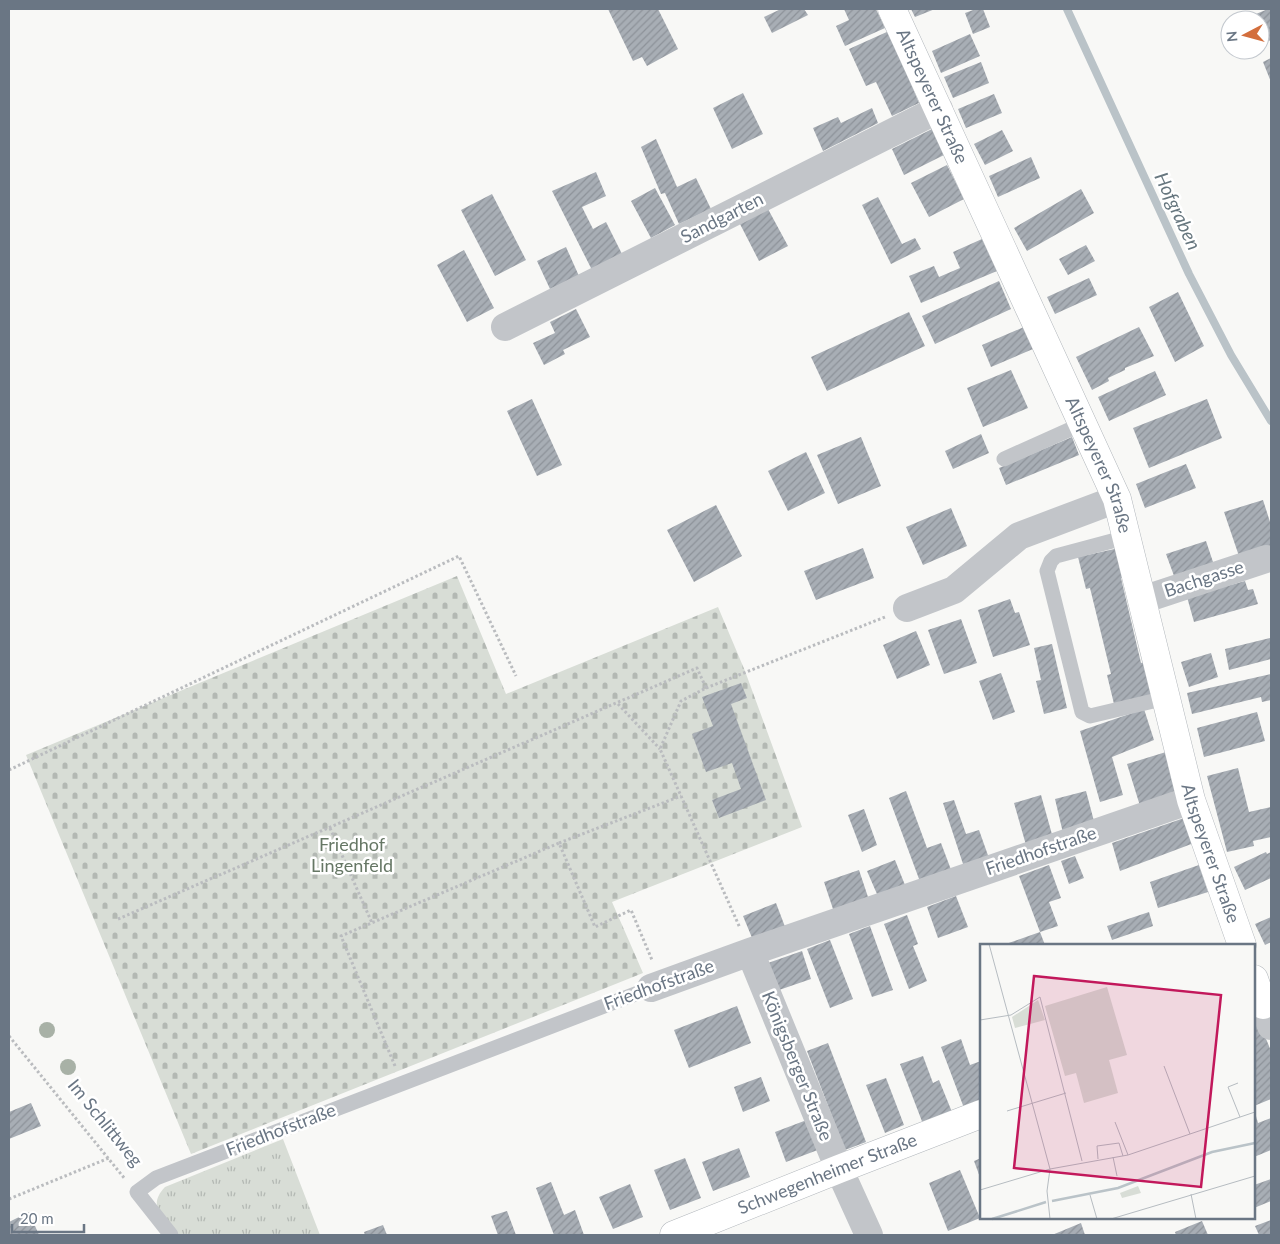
<svg xmlns="http://www.w3.org/2000/svg" width="1280" height="1244" font-family="Lato,sans-serif">
  <style>
    .grass { fill: url(#grass-tufts) }
    .cemetery { fill: url(#cemetery-stones) }
    .lines { fill: none; stroke-linecap: round; stroke-linejoin: round }
    .stream { stroke: #bac3c8; stroke-width: 8 }
    .building { fill: url(#building-hatch) }
    .secondary-casing { stroke: #b2b7bc; stroke-width: 29 }
    .path { stroke: #babcbf; stroke-width: 3; stroke-dasharray: 2.5 2.5; stroke-linecap: butt }
    .lane { stroke: #c2c5c9; stroke-width: 15 }
    .street { stroke: #c2c5c9; stroke-width: 28 }
    .secondary { stroke: #fff; stroke-width: 28 }
    .tree { fill: #a8b1a6 }
    .labels { text-anchor: middle; stroke-width: 5; stroke-linejoin: round; paint-order: stroke }
    .street-label { font-size: 18px; fill: #6a7684; stroke: #fff }
    .park-label { font-size: 18px; fill: #667765; stroke: #fff }
    .water-label { font-size: 19px; font-style: italic; fill: #67777f; stroke: #fff }
    .inset-river { fill: none; stroke: #bac3c8; stroke-width: 2.5 }
    .inset-road { fill: none; stroke: #b6bcc1; stroke-width: 1 }
    .view { fill: #c2185b; fill-opacity: 0.15; stroke: #c2185b; stroke-width: 2.5 }
    .inset-edge { fill: none; stroke: #6a7684; stroke-width: 2.5 }
  </style>
  <defs>
    <pattern id="grass-tufts" width="24" height="20" patternUnits="userSpaceOnUse" patternTransform="scale(1.25)"><rect width="24" height="20" fill="#d8ddd6"/><path d="M3 7l-1-3M5 7V3M7 7l1-3M15 17l-1-3M17 17v-4M19 17l1-3" fill="none" stroke="#b3b8b3"/></pattern>
    <pattern id="cemetery-stones" width="16" height="16" patternUnits="userSpaceOnUse" patternTransform="scale(1.25)"><rect width="16" height="16" fill="#d8ddd6"/><path d="M2 7V4a2 2 0 0 1 4 0v3zM10 15v-3a2 2 0 0 1 4 0v3z" fill="#b3b8b3"/></pattern>
    <pattern id="building-hatch" width="6" height="6" patternUnits="userSpaceOnUse" patternTransform="scale(1.25)"><rect width="6" height="6" fill="#a8aeb5"/><path d="M-1 1l2-2M0 6l6-6M5 7l2-2" fill="none" stroke="#8d9299"/></pattern>
  </defs>
  <rect width="100%" height="100%" fill="#f8f8f6"/>
  <path class="grass" d="M283,1139L320,1235H179C164,1218 146,1207 165,1187Z"/>
  <path class="cemetery" d="M457,576L506,694L718,607L745,671L802,827L612,902L643,973L191,1154L26,755Z"/>
  <g class="lines">
    <path class="stream" d="M1067,9L1189,274L1231,355L1271,421"/>
  </g>
  <path class="building" d="M608,9H658L678,49L647,66L642,57L633,61Z
    M781,9H804L808,15L772,33L764,17Z
    M844,9H876L885,28L845,46L836,26L849,20Z
    M911,9H935L915,17Z
    M976,9H983L990,27L973,34L965,13Z
    M1268,9H1271V40L1260,45L1261,25L1260,20L1256,14Z
    M889,31L919,103L892,116L876,82L866,86L849,49Z
    M970,34L980,56L941,73L932,51Z
    M1271,58V82L1263,62Z
    M981,62L989,83L953,98L944,77Z
    M743,93L763,134L732,149L713,108Z
    M994,94L1002,113L966,128L958,109Z
    M872,108L878,123L823,151L813,128L838,117L841,123Z
    M932,129L944,155L904,175L892,149Z
    M1002,130L1013,151L985,165L974,144Z
    M656,139L677,187L696,178L711,209L679,224L665,193L661,194L641,147Z
    M1031,157L1040,178L998,197L989,176Z
    M947,165L964,199L929,217L911,183Z
    M596,172L606,196L582,207L593,229L606,222L622,254L592,270L552,191Z
    M655,188L675,225L651,238L631,201Z
    M1081,189L1094,213L1027,251L1014,228Z
    M492,194L526,260L495,276L461,210Z
    M878,197L902,244L915,238L921,249L891,264L862,205Z
    M768,209L788,246L759,261L740,224Z
    M982,239L997,271L921,303L909,276L934,266L939,277L960,268L953,252Z
    M1086,245L1095,261L1068,275L1059,259Z
    M566,247L579,276L550,289L537,261Z
    M464,250L494,308L467,322L437,265Z
    M1089,278L1097,295L1055,314L1047,297Z
    M999,281L1011,309L935,344L922,316Z
    M1178,292L1204,346L1175,362L1149,307Z
    M576,309L590,337L563,350L565,354L544,365L533,343L555,333L550,322Z
    M909,312L925,346L827,391L811,357Z
    M1024,327L1033,349L991,367L982,345Z
    M1139,327L1154,356L1125,368V370L1108,378L1109,381L1092,390L1076,357Z
    M1011,370L1028,408L983,427L967,388Z
    M1155,371L1166,395L1109,421L1098,397Z
    M532,399L562,465L537,476L507,411Z
    M1207,399L1222,438L1149,468L1133,428Z
    M981,434L989,453L953,469L945,451Z
    M861,437L881,486L838,504L817,455Z
    M1072,437L1079,455L1006,485L999,468Z
    M806,452L825,493L788,511L768,471Z
    M1186,464L1196,488L1145,508L1136,484Z
    M1263,500L1271,525V553L1241,562L1224,512Z
    M716,505L742,556L694,582L667,530Z
    M951,508L967,546L923,565L906,527Z
    M1206,541L1216,571L1177,584L1166,554Z
    M863,548L874,578L816,600L804,571Z
    M1119,548L1126,577L1121,578L1141,663L1146,662L1154,694L1114,704L1107,675L1111,674L1090,588L1086,589L1078,557Z
    M1245,581L1248,590L1253,589L1258,604L1194,622L1187,597Z
    M1010,599L1015,613L1019,612L1030,645L993,657L978,610Z
    M961,619L977,663L944,674L928,630Z
    M916,631L930,665L897,679L883,645Z
    M1270,638L1271,659L1229,670L1225,649Z
    M1052,644L1067,708L1044,714L1036,681L1041,680L1034,648Z
    M1211,653L1218,677L1189,687L1181,662Z
    M1001,673L1015,712L993,720L979,681Z
    M1271,674V700L1262,702L1261,697L1192,714L1187,693Z
    M741,683L747,698L731,704L766,800L719,818L712,800L741,789L732,763L706,772L692,734L713,726L702,697Z
    M1144,709L1154,740L1112,757L1123,795L1100,802L1080,731Z
    M1257,712L1265,741L1204,757L1197,728Z
    M1166,752L1180,796L1141,809L1127,764Z
    M1238,768L1249,812L1271,807V837L1253,841L1254,846L1227,852L1207,776Z
    M906,791L927,848L941,843L953,875L922,887L889,798Z
    M1086,791L1095,825L1063,833L1055,799Z
    M1041,795L1053,838L1026,845L1014,803Z
    M954,800L966,834L979,830L990,861L965,870L943,803Z
    M864,809L877,845L862,852L848,815Z
    M1187,817L1194,843L1120,871L1112,843Z
    M1266,852L1267,854L1271,852V878L1245,890L1234,867Z
    M1075,856L1084,878L1069,884L1061,861Z
    M895,860L907,890L880,901L867,871Z
    M1049,865L1061,898L1049,902L1058,926L1040,932L1019,876Z
    M1199,865L1208,892L1158,908L1150,882Z
    M859,870L870,903L835,915L824,882Z
    M956,896L968,927L938,938L927,907Z
    M776,903L787,932L755,945L743,916Z
    M1149,912L1153,926L1112,940L1107,926Z
    M907,915L918,944L913,946L927,981L909,989L884,924Z
    M1271,917V942L1265,945L1255,924Z
    M870,926L893,990L872,997L849,934Z
    M1040,932L1045,945H1003Z
    M830,940L853,999L830,1008L807,949Z
    M802,951L811,979L779,990L768,963Z
    M737,1006L751,1043L689,1068L674,1030Z
    M1260,1024L1271,1051V1099L1254,1106V1027Z
    M961,1039L970,1065L981,1061V1101L964,1108L941,1047Z
    M828,1043L866,1142L845,1150L807,1051Z
    M923,1056L933,1083L939,1080L952,1112L923,1124L900,1064Z
    M761,1077L770,1101L743,1112L734,1087Z
    M886,1078L904,1125L885,1133L866,1085Z
    M31,1103L41,1126L9,1139V1112Z
    M1256,1116L1258,1123L1271,1118V1150L1254,1157V1117Z
    M812,1118L823,1148L786,1162L775,1132Z
    M739,1148L750,1177L713,1191L702,1162Z
    M685,1158L701,1198L670,1210L654,1170Z
    M981,1158V1180L974,1161Z
    M960,1170L980,1218L948,1231L929,1183Z
    M1271,1179V1201L1254,1208V1185Z
    M551,1182L564,1215L575,1210L584,1235H554L536,1188Z
    M630,1184L643,1217L613,1229L599,1197Z
    M507,1211L516,1235H498L491,1216Z
    M29,1212L39,1235H9V1222Z
    M1271,1220V1235H1259L1255,1226Z
    M1202,1221L1208,1235H1176L1175,1232Z
    M1081,1223L1085,1235H1052Z
    M383,1225L387,1235H365L364,1232Z"/>
  <g class="lines">
    <g class="secondary-casing">
      <g id="secondary">
        <path id="s1" d="M892,9L1117,499L1191,800L1242,945"/>
        <path d="M1254,979L1263,1005"/>
        <path id="s2" d="M674,1235L839,1169L981,1114"/>
      </g>
    </g>
    <path class="path" d="M706,688L885,617
      M618,704L660,749
      M9,770L459,556L516,676
      M330,828L372,923
      M559,843L681,796
      M118,919L697,668L706,688L681,701L660,749L740,928
      M9,1036L125,1179
      M395,1066L341,936L559,843L595,927L631,910L652,960
      M9,1199L109,1158"/>
    <path class="lane" d="M1004,459L1082,424
      M1127,537L1056,556L1051,561L1047,571L1082,712L1090,716L1166,698
      M171,1235L137,1192L156,1178L651,988"/>
    <path class="street" d="M505,327L939,109
      M1142,600L1266,559
      M907,608L954,590L1019,536L1117,499
      M750,952L839,1169L869,1235
      M651,988L750,952L1191,800
      M1263,1005L1271,1026"/>
    <use href="#secondary" class="secondary"/>
  </g>
  <g class="tree">
    <circle cx="47" cy="1030" r="8"/>
    <circle cx="68" cy="1067" r="8"/>
  </g>
  <g class="labels">
    <g class="street-label">
      <text dy="6" stroke="none"><textPath href="#s1" startOffset="96">Altspeyerer Straße</textPath></text>
      <text transform="translate(722 218) rotate(-27)" y="6">Sandgarten</text>
      <text dy="6" stroke="none"><textPath href="#s1" startOffset="501">Altspeyerer Straße</textPath></text>
      <text transform="translate(1204 579) rotate(-18)" y="6">Bachgasse</text>
      <text transform="translate(1041 851) rotate(-19)" y="6">Friedhofstraße</text>
      <text dy="6" stroke="none"><textPath href="#s1" startOffset="906">Altspeyerer Straße</textPath></text>
      <text transform="translate(659 985) rotate(-20)" y="6">Friedhofstraße</text>
      <text transform="translate(797 1066) rotate(68)" y="6">Königsberger Straße</text>
      <text transform="translate(105 1123) rotate(51)" y="6">Im Schlittweg</text>
      <text transform="translate(281 1130) rotate(-21)" y="6">Friedhofstraße</text>
      <text dy="6" stroke="none"><textPath href="#s2" startOffset="165">Schwegenheimer Straße</textPath></text>
    </g>
    <g class="park-label">
      <text x="352" y="851">Friedhof<tspan x="352" dy="21">Lingenfeld</tspan></text>
    </g>
    <g class="water-label">
      <text transform="translate(1178 211) rotate(65)" y="7">Hofgraben</text>
    </g>
  </g>
  <g transform="translate(980 944)">
    <rect width="275" height="275" fill="#f8f8f6"/>
    <path d="M58,56L65,76L35,84L32,73Z" fill="#d8ddd6"/>
    <path d="M127,43L147,111L129,116L138,149L104,159L96,129L85,132L65,62Z" fill="#d8ddd6"/>
    <path d="M158,242L161,249L142,254L140,249Z" fill="#d8ddd6"/>
    <path class="inset-river" d="M72,257L138,244L232,208L275,199M12,275L66,258"/>
    <path class="inset-road" d="M9,0L70,225M0,76L31,71L60,53L102,217M184,122L210,190M258,139L248,143L260,173M27,167L86,149M135,178L148,211M133,213L137,232M118,215L117,202L139,199L143,212M70,225L148,211L275,168M70,225L67,247L70,275M0,246L70,225M211,250L216,275M110,251L117,275M131,275L275,232"/>
    <path class="view" d="M54,32L241,51L221,243L34,224Z"/>
    <rect width="275" height="275" class="inset-edge"/>
  </g>
  <rect width="1280" height="1244" fill="none" stroke="#6a7684" stroke-width="20"/>
  <g transform="translate(1245 35) rotate(264)"><circle r="24" fill="#ffffff" stroke="#c3c8ce"/>
  <path d="M0-4L9 19L0 12L-9 19Z" fill="#d36e3c"/>
  <text y="-8" font-size="14" font-weight="bold" text-anchor="middle" fill="#6a7684">N</text>
  </g>
  <path d="M12 1224v8h72v-8" fill="none" stroke="#6a7684" stroke-width="2.5"/>
  <text x="20" y="1224" font-size="15" fill="#6a7684" stroke="#ffffff" stroke-width="4" paint-order="stroke">20 m</text>
</svg>
